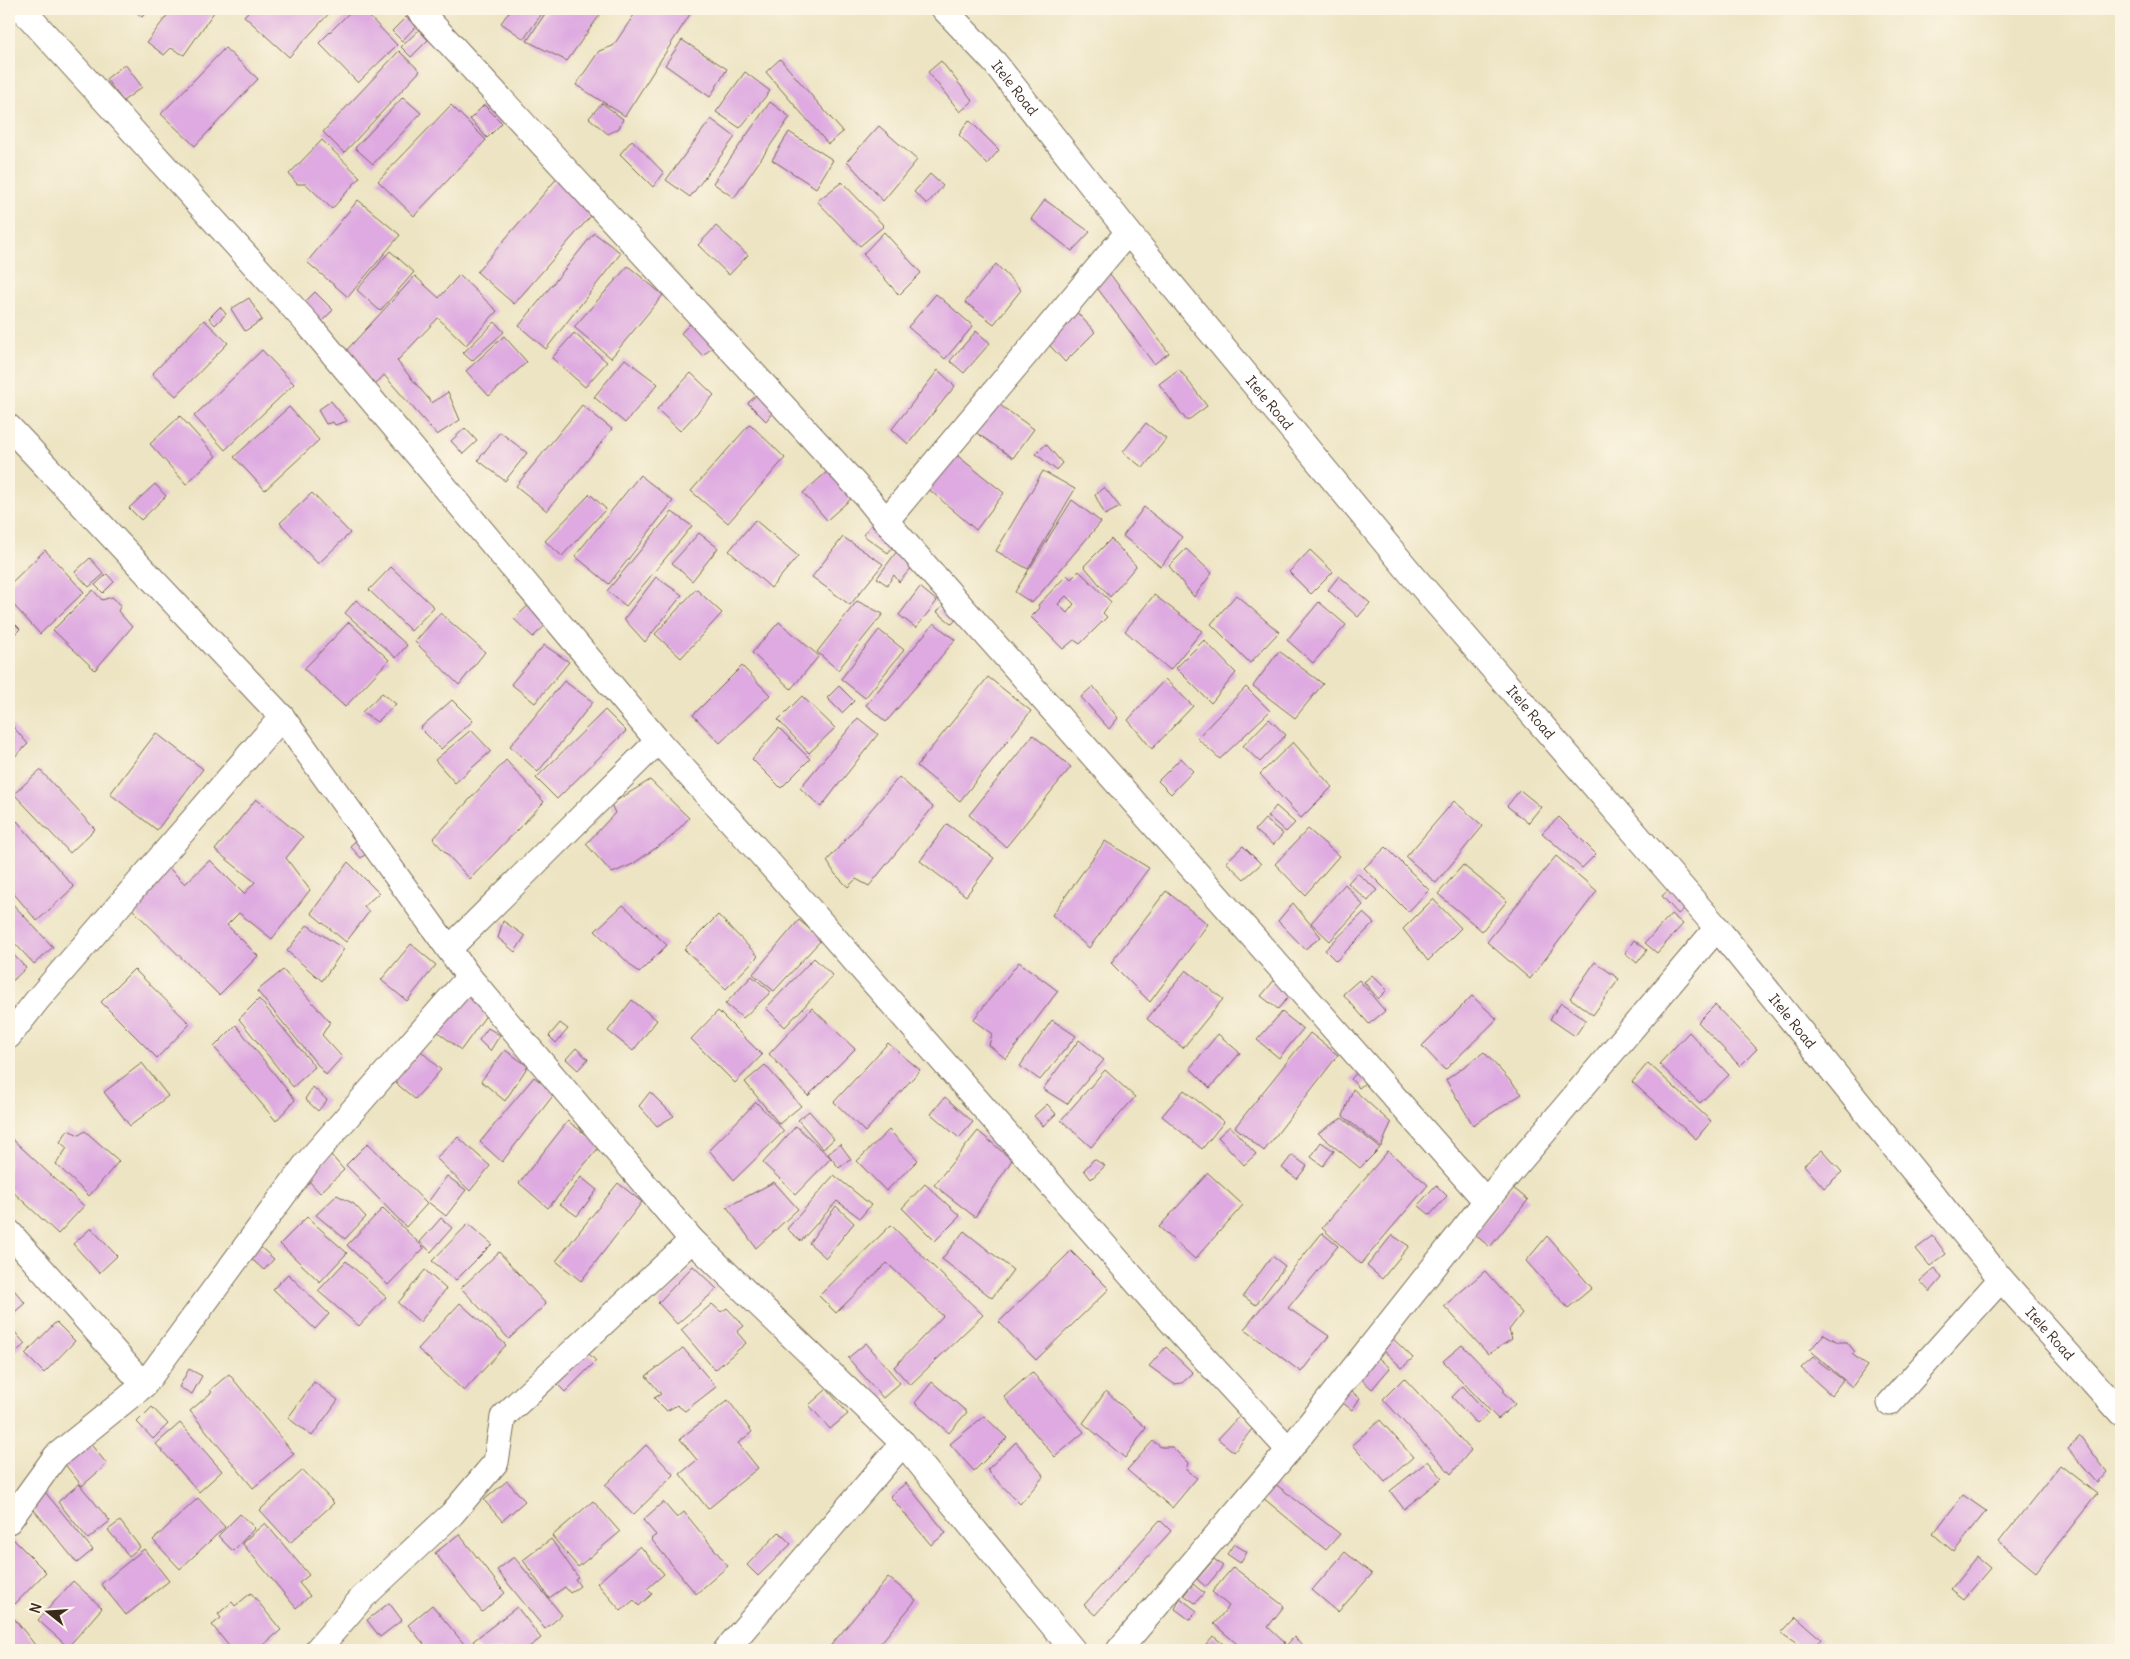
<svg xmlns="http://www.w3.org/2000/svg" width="2130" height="1659" font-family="Delius,sans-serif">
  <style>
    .building { fill: #deaae1; fill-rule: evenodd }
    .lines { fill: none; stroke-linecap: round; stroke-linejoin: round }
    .street-casing { stroke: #796b58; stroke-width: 27 }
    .street { stroke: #fff; stroke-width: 25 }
    .labels { text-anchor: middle; stroke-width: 4; stroke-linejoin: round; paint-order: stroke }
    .street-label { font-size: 14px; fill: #3b2a1e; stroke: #fcf5e5 }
  </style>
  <rect width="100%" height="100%" fill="#fcf5e5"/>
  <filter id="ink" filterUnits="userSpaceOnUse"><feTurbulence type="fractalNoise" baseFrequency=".02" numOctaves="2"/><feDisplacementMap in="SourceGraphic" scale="10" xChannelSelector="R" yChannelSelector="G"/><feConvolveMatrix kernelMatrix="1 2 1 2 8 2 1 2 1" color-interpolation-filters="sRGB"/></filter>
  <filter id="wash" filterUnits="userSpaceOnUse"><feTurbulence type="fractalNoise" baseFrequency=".0096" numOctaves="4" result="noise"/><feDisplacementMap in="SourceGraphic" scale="20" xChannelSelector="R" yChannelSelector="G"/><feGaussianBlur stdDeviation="1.12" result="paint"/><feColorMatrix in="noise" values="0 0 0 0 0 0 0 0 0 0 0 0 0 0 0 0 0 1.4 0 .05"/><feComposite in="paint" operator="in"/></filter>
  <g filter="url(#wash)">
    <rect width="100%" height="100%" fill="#ede4c3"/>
    <g id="blocks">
      <path class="building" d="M133,9H149L142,17Z
        M172,9H210L214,12L184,55L171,48L164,55L147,42Z
        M251,9H333L289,57L244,16Z
        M353,9H362L397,45L358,83L319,43Z
        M511,9H545L524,39L501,23Z
        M548,9H604L567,61L527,41Z
        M638,9H688L692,11L625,116L576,85L599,51L613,46Z
        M406,17L416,26L402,41L392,31Z
        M419,30L428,40L411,57L401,47Z
        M682,40L727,69L710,97L665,65Z
        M225,48L258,79L195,146L161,114Z
        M399,51L420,71L344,153L323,132Z
        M780,59L843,132L828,144L766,72Z
        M941,61L973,101L960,112L928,72Z
        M125,64L142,87L123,101L106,79Z
        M745,72L770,91L740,128L716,112Z
        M403,97L421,113L373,164L355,148Z
        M770,102L790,117L734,198L713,183Z
        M602,103L623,119L619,128L608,134L589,118Z
        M451,105L486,140L414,216L378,181Z
        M484,105L502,123L487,138L470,119Z
        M711,119L735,137L690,197L666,180Z
        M969,120L999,150L987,164L959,135Z
        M879,126L917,160L883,201L847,161Z
        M789,132L833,160L816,188L772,160Z
        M322,140L360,177L332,209L306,184H297L289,174Z
        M632,140L664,173L653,187L620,154Z
        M930,174L943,186L927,204L914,192Z
        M558,177L596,210L514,304L477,272Z
        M842,182L884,226L860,246L817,201Z
        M358,200L400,235L348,297L307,262Z
        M1045,200L1090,232L1072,251L1031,219Z
        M716,226L748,255L729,275L698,245Z
        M884,232L921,273L899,295L863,254Z
        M594,233L621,253L546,349L519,326Z
        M390,251L414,272L380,311L357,290Z
        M996,264L1021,290L994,324L965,302Z
        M628,266L663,295L611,358L574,327Z
        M1110,274L1169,353L1154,364L1095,285Z
        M459,275L497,311L466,345L438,318L397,361L432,403L448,392L460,420L437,435L384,375L375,385L343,354L415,276L439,298Z
        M315,292L333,310L316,327L298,309Z
        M936,294L973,326L945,359L908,327Z
        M249,298L262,320L245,331L231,309Z
        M1071,306L1095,332L1065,362L1042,337Z
        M220,307L226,314L215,325L209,318Z
        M204,320L228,343L176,396L152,374Z
        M694,320L717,343L703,356L681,333Z
        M495,322L504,332L472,361L463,353Z
        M976,331L990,343L964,373L950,361Z
        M574,333L607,362L585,387L552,358Z
        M504,336L527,362L489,396L466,371Z
        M262,350L294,384L225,450L194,416Z
        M625,359L658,384L625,423L594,397Z
        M1179,369L1207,406L1187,421L1159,384Z
        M938,370L955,386L908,444L892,429Z
        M691,373L714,395L680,431L657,409Z
        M764,388L778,405L766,421L748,403Z
        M331,401L347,421L335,425L333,422L326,424L318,410Z
        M994,401L1034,429L1013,458L974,431Z
        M582,405L612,429L547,511L516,486Z
        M289,407L319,440L265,490L234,457Z
        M180,416L216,456L186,484L150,444Z
        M1146,423L1166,439L1143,468L1123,452Z
        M750,424L785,458L728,523L691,491Z
        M465,428L477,441L463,454L451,441Z
        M500,432L527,453L505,481L478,460Z
        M1046,444L1062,463L1056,470L1036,454Z
        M949,449L1004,493L976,530L925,486Z
        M829,470L853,497L827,520L803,493Z
        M1043,471L1075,489L1028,569L996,551Z
        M640,475L673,501L609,584L575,556Z
        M155,484L166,496L141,520L129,508Z
        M1104,487L1120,507L1105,515L1095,495Z
        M312,493L350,533L318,564L280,523Z
        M590,494L606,509L562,556L545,541Z
        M1072,500L1101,522L1032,603L1015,592Z
        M1144,507L1182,537L1161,567L1123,536Z
        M672,512L692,526L626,606L607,591Z
        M755,520L798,556L771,588L729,551Z
        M871,525L896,542L888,553L863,535Z
        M699,533L718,548L692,581L672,563Z
        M843,537L883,564L850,605L812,577Z
        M1111,539L1136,566L1110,597L1084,566Z
        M900,547L915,564L899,582L894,575L887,585L877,578Z
        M1186,549L1212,573L1194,597L1169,566Z
        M45,550L84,592L40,634L9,600V585Z
        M1310,550L1333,572L1311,594L1289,572Z
        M90,558L104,574L89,587L75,572Z
        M391,567L434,607L411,631L369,590Z
        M1079,571L1111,602L1103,613L1107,617L1080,644L1074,640L1063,649L1031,617L1040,608L1038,605L1067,575L1071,579ZM1066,596L1074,604L1067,613L1058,604Z
        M107,574L114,582L103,593L95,585Z
        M1339,576L1370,603L1358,617L1328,590Z
        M656,577L682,595L645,642L624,619Z
        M920,587L937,601L916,628L899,615Z
        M696,589L722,613L681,658L655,634Z
        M93,590L102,600L112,597L121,605L118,611L132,627L95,670L53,630Z
        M1154,595L1202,631L1170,670L1125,631Z
        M1236,595L1279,632L1250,663L1211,624Z
        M535,599L553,618L533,637L514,619Z
        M356,600L407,645L396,658L345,613Z
        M947,600L962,613L952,624L937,612Z
        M857,601L883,614L838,670L817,652Z
        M1319,602L1346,625L1313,663L1287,640Z
        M440,613L485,652L459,685L415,642Z
        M9,618L20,629L9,640Z
        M349,622L389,660L345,707L304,669Z
        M779,622L819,656L791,689L752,653Z
        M934,623L955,640L886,722L866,705Z
        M879,630L904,650L865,698L841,679Z
        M1204,640L1236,673L1211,703L1176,668Z
        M544,645L569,662L535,703L511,684Z
        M1279,651L1323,684L1295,718L1253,686Z
        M742,666L770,695L720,743L693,715Z
        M988,677L1031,711L960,801L917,766Z
        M1165,679L1193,706L1152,749L1128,720Z
        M564,681L593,702L538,772L510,746Z
        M839,686L854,701L842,713L827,698Z
        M1093,686L1118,718L1109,729L1081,697Z
        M1246,687L1270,711L1220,759L1197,738Z
        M382,693L396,704L377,722L362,712Z
        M802,696L835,728L809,753L778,720Z
        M452,700L473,721L441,749L420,728Z
        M605,710L626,731L557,799L536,778Z
        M858,718L878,734L821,807L800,788Z
        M1269,719L1286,735L1260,762L1243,746Z
        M9,722L28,744L9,762Z
        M779,728L810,759L781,788L752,759Z
        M471,730L491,751L455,783L435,760Z
        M156,733L203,769L157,830L110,794Z
        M1033,735L1071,767L1006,847L969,815Z
        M1293,742L1332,787L1301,818L1260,774Z
        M1181,758L1193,771L1171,794L1158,781Z
        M506,760L544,802L470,879L433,839Z
        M40,770L95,829L70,853L14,794Z
        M899,777L933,807L869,886L856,879L848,887L835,874L827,861Z
        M650,780L689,818L670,838L633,864L612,873L586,844L615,813L611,804Z
        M1520,790L1541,807L1528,823L1507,806Z
        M256,799L303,837L286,858L310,890L272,939L239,913L227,925L258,956L219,995L125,902L164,863L185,884L210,860L244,894L255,882L215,850Z
        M1454,801L1483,826L1436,883L1406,857Z
        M1276,806L1295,823L1286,832L1268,816Z
        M1559,817L1596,854L1582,868L1542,833Z
        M1265,819L1283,834L1273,845L1255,830Z
        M17,821L74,887L37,921L9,888V828Z
        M947,824L994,858L966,896L920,861Z
        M1308,829L1339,856L1305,895L1275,864Z
        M362,835L373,848L361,858L350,846Z
        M1105,841L1149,868L1089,948L1052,915Z
        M1243,846L1261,864L1244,879L1226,862Z
        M1386,847L1429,890L1408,912L1364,868Z
        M1556,856L1597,891L1530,979L1487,942Z
        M348,862L379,893L364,906L369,912L346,942L311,913Z
        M1463,865L1507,901L1482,931L1438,894Z
        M1357,873L1377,890L1368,901L1348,883Z
        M1345,884L1363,905L1330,941L1311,923Z
        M1672,887L1689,905L1678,914L1662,896Z
        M1166,891L1208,924L1150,1002L1111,963Z
        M1433,899L1461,928L1428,961L1403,929Z
        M9,900L53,947L34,964L9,937Z
        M1293,903L1321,937L1305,949L1278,921Z
        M623,905L667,945L639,973L595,931Z
        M1363,913L1374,923L1336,961L1325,950Z
        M1671,914L1683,924L1657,953L1645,943Z
        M718,915L758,956L726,989L684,949Z
        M799,920L822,939L774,991L753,974Z
        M503,921L525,936L515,952L498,938Z
        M307,925L344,949L322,981L287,951Z
        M1634,940L1647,950L1637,963L1625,953Z
        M411,944L436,965L407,1001L381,980Z
        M9,950L26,968L9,984Z
        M814,958L833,976L785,1027L766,1008Z
        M1019,962L1058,991L1006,1059L989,1045L992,1034L973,1020Z
        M1595,962L1619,979L1593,1015L1570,998Z
        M134,969L190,1024L157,1058L101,1002Z
        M283,970L330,1022L322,1035L342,1057L326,1075L257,991Z
        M1186,970L1223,999L1183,1048L1147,1019Z
        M1372,975L1387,990L1378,999L1364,982Z
        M752,976L771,992L743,1018L725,1004Z
        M1277,977L1293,992L1278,1009L1261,996Z
        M1359,980L1385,1011L1369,1024L1343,994Z
        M469,990L487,1014L461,1050L438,1032Z
        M1472,996L1497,1019L1445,1070L1422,1046Z
        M259,999L315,1067L293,1087L239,1019Z
        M632,1000L657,1020L633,1051L608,1031Z
        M1561,1003L1586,1020L1575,1036L1550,1019Z
        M1715,1005L1757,1049L1740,1066L1698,1022Z
        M812,1008L855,1049L808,1096L769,1054Z
        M718,1011L762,1055L735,1083L691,1039Z
        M1282,1012L1303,1029L1279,1058L1257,1040Z
        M1052,1020L1076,1036L1040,1080L1020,1066Z
        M560,1023L568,1029L556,1043L549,1036Z
        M236,1025L295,1100L276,1121L214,1047Z
        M488,1028L500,1035L490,1051L479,1040Z
        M1689,1032L1729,1075L1700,1103L1659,1064Z
        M1310,1033L1338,1055L1264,1151L1235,1127Z
        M1218,1034L1240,1053L1210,1088L1190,1068Z
        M1079,1040L1104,1060L1067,1104L1043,1089Z
        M888,1043L920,1070L865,1132L834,1102Z
        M576,1048L588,1059L578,1070L566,1059Z
        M419,1049L441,1070L415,1099L391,1079Z
        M505,1050L528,1066L505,1101L481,1081Z
        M1484,1052L1522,1094L1473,1125L1446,1080Z
        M142,1063L168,1096L130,1126L104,1092Z
        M1648,1063L1711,1121L1696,1139L1632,1082Z
        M765,1065L801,1106L779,1124L745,1082Z
        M1362,1067L1371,1078L1359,1088L1351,1079Z
        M1105,1070L1135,1097L1091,1147L1061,1120Z
        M534,1077L555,1093L502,1162L480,1142Z
        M313,1087L327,1100L318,1111L305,1099Z
        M1353,1089L1391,1123L1381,1147L1343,1116Z
        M1184,1090L1224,1122L1202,1149L1162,1116Z
        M650,1092L674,1116L657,1126L639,1106Z
        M945,1097L973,1122L959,1138L931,1114Z
        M756,1102L784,1131L734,1180L709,1150Z
        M1047,1104L1056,1114L1043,1126L1034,1116Z
        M809,1111L834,1139L823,1149L798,1120Z
        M1342,1118L1380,1148L1360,1168L1318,1133Z
        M568,1121L600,1146L548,1208L519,1183Z
        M796,1126L831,1158L796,1194L763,1163Z
        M1230,1126L1256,1154L1244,1165L1218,1137Z
        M68,1130L79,1135L85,1131L119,1161L89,1196L56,1164L67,1148L60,1142Z
        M889,1130L918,1160L886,1191L857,1161Z
        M978,1131L1012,1160L975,1217L934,1185Z
        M9,1136L84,1206L58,1234L9,1188Z
        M458,1137L490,1166L470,1191L436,1158Z
        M1321,1142L1334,1151L1323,1166L1311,1157Z
        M368,1143L427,1204L406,1227L346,1165Z
        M840,1144L851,1159L839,1168L828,1154Z
        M1822,1150L1842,1172L1824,1188L1804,1165Z
        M1388,1151L1428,1185L1361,1264L1322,1228Z
        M331,1155L344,1170L320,1193L306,1178Z
        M1292,1155L1307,1166L1297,1179L1282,1168Z
        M1094,1159L1105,1166L1091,1179L1084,1170Z
        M1208,1173L1243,1205L1195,1259L1159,1227Z
        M834,1175L871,1205L860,1218L837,1201L801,1241L787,1229Z
        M447,1176L466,1190L446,1216L428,1202Z
        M581,1177L597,1190L577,1216L560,1204Z
        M774,1182L798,1209L756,1248L727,1207Z
        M618,1183L642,1202L581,1281L556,1261Z
        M925,1184L960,1216L935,1241L902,1208Z
        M1436,1185L1447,1196L1430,1215L1418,1205Z
        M1512,1187L1528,1200L1490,1247L1474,1234Z
        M337,1195L354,1204L366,1217L345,1239L316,1215Z
        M836,1206L854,1223L826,1258L809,1243Z
        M383,1208L424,1248L388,1285L347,1245Z
        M307,1217L347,1253L320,1282L280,1244Z
        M441,1218L452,1228L431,1252L420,1242Z
        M468,1224L492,1244L456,1280L432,1261Z
        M891,1225L983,1315L910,1385L894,1367L943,1316L887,1263L836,1313L819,1296Z
        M91,1228L117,1256L99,1273L73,1244Z
        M964,1231L1013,1270L992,1298L942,1259Z
        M1322,1233L1338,1246L1288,1308L1329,1336L1301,1372L1244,1329Z
        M1392,1235L1409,1246L1382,1279L1367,1266Z
        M1547,1236L1592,1288L1568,1308L1526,1261Z
        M1933,1236L1946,1254L1930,1266L1916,1249Z
        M258,1245L274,1259L264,1270L248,1256Z
        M1071,1251L1109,1289L1036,1360L999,1322Z
        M499,1252L546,1304L509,1339L461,1288Z
        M1272,1256L1285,1266L1256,1305L1243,1296Z
        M346,1261L386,1297L359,1326L318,1291Z
        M693,1266L717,1289L677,1324L658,1303Z
        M1935,1268L1942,1278L1930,1292L1920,1281Z
        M425,1270L446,1289L420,1322L398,1303Z
        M1485,1271L1522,1313L1509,1330L1512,1339L1488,1354L1444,1306Z
        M288,1274L329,1314L315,1329L273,1289Z
        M9,1284L25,1303L9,1317Z
        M460,1303L506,1345L464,1391L418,1349Z
        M712,1304L721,1312L727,1308L744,1326L737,1332L746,1343L715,1370L681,1330Z
        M56,1322L75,1341L44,1373L25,1354Z
        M9,1325L25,1344L9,1358Z
        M1386,1332L1413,1358L1402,1368L1375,1342Z
        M1824,1334L1838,1342H1847L1855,1352L1852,1354L1867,1366L1852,1387L1810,1350Z
        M866,1343L900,1383L883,1398L848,1358Z
        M1462,1345L1504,1388V1393L1515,1404L1498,1419L1443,1361Z
        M581,1346L596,1361L565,1392L550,1377Z
        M1166,1347L1193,1373L1182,1383L1174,1384L1149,1366Z
        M683,1348L716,1387L685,1411L677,1405L667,1411L654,1398L661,1394L646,1376Z
        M1374,1354L1390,1368L1372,1389L1356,1374Z
        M1813,1357L1843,1380L1831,1395L1801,1368Z
        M189,1369L202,1376L192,1394L179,1387Z
        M1032,1372L1084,1432L1055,1457L1004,1397Z
        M229,1374L294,1454L253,1488L190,1411L212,1392L210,1390Z
        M1404,1378L1471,1450L1451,1474L1383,1399Z
        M314,1382L338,1400L312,1436L288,1418Z
        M932,1382L967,1412L949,1433L915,1403Z
        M1344,1386L1360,1398L1352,1410L1335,1397Z
        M1463,1386L1488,1414L1477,1424L1452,1397Z
        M827,1389L848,1414L830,1429L809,1405Z
        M1106,1391L1146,1428L1125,1458L1083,1423Z
        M728,1400L752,1432L738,1443L758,1468L708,1509L680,1474L697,1460L680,1439Z
        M152,1407L168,1424L153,1439L137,1422Z
        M984,1416L1007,1438L974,1471L950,1444Z
        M1239,1416L1253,1428L1234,1452L1218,1439Z
        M1380,1420L1413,1457L1385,1482L1352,1445Z
        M180,1423L222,1471L199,1492L156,1444Z
        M2080,1436L2107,1472L2097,1483L2068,1449Z
        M88,1441L107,1464L82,1486L63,1462Z
        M1153,1441L1161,1447H1172L1188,1463L1186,1470L1197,1478L1172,1508L1127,1470Z
        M1016,1442L1044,1476L1020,1504L987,1470Z
        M646,1445L674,1475L633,1515L605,1485Z
        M1428,1461L1442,1478L1404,1509L1390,1491Z
        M2060,1465L2097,1494L2036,1572L1999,1542Z
        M303,1470L334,1503L290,1543L260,1510Z
        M507,1481L525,1501L502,1521L484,1500Z
        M906,1483L946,1533L931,1545L890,1496Z
        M1274,1483L1340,1534L1326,1550L1262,1497Z
        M79,1484L110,1521L88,1539L58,1502Z
        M45,1492L93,1550L77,1563L30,1505Z
        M1963,1495L1986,1511L1954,1552L1933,1534Z
        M198,1498L225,1527L180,1569L153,1540Z
        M593,1501L620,1532L578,1567L552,1536Z
        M663,1502L677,1518L684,1512L728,1566L696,1594L651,1539L656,1535L643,1520Z
        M240,1514L255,1528L233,1551L218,1536Z
        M1160,1520L1171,1531L1095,1615L1084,1605Z
        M120,1521L140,1547L129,1556L108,1530Z
        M265,1523L309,1575L299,1583L310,1596L296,1608L242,1543Z
        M779,1532L791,1544L758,1576L747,1565Z
        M459,1534L505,1593L482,1612L435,1553Z
        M12,1538L46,1572L15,1604L9,1598V1541Z
        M551,1539L578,1577L575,1579L580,1586L570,1593L565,1587L549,1598L523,1560Z
        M1234,1544L1247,1552L1240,1563L1227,1554Z
        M640,1546L664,1574L647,1589L652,1594L639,1606L634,1600L621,1611L597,1583Z
        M144,1549L169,1581L126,1615L101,1584Z
        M1345,1552L1372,1574L1338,1612L1312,1590Z
        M514,1557L562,1615L545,1629L497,1570Z
        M1977,1557L1990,1568L1964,1599L1951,1589Z
        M1214,1559L1223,1566L1206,1587L1197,1579Z
        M1233,1567L1284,1606L1268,1627L1285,1643L1279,1650H1244L1214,1624L1229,1606L1212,1592Z
        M888,1577L916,1600L875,1650H827Z
        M73,1581L102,1608L68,1647L38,1620Z
        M1193,1584L1204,1593L1195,1603L1184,1595Z
        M251,1593L281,1630L257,1650H232L212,1625L221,1618L218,1614L232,1602L235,1606Z
        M1180,1598L1197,1611L1190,1620L1175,1609Z
        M389,1603L402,1620L380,1637L367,1620Z
        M432,1605L469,1650H429L408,1625Z
        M517,1607L541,1638L525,1650H480L473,1641Z
        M9,1612L39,1650H9Z
        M1796,1617L1821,1639L1812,1650H1806L1781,1633Z
        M1213,1636L1231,1650H1201Z
        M1294,1637L1308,1650H1282Z"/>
    </g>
  </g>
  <g filter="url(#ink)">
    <use href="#blocks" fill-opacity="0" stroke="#796b58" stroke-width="1"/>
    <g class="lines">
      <g class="street-casing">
        <g id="street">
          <path d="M22,9L308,324L658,741L761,854L1183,1335L1289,1450"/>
          <path d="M418,9L865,495L886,521L1486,1201"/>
          <path id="s1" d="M944,9L995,63L1128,232L1413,576L1717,928L2001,1279L2121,1413"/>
          <path d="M9,427L282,717L469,977L692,1240L903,1443L1073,1650"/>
          <path d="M886,521L1128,232"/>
          <path d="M449,949L658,741"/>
          <path d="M9,1036L38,999L282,717"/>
          <path d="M9,1232L144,1385"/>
          <path d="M1890,1403L2001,1279"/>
          <path d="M9,1521L56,1456L144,1385L307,1163L469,977"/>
          <path d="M317,1650L362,1598L452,1514L496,1462L503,1417L692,1240"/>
          <path d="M726,1650L903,1443"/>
          <path d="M1119,1650L1289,1450L1486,1201L1717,928"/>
        </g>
      </g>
      <use href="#street" class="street"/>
    </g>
  </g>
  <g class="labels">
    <g class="street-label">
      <text dy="5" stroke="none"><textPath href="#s1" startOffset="106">Itele Road</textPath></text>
      <text dy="5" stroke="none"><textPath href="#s1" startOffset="511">Itele Road</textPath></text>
      <text dy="5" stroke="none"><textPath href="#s1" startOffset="916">Itele Road</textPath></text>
      <text dy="5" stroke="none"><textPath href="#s1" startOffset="1321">Itele Road</textPath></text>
      <text dy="5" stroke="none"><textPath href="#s1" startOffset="1726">Itele Road</textPath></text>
    </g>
  </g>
  <rect width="2130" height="1659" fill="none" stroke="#fcf5e5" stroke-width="30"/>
  <g transform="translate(48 1612) rotate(287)" stroke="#fcf5e5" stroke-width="4" paint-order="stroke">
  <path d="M0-4L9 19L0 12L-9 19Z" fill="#3b2a1e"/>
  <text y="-8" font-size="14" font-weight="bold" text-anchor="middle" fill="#3b2a1e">N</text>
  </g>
</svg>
